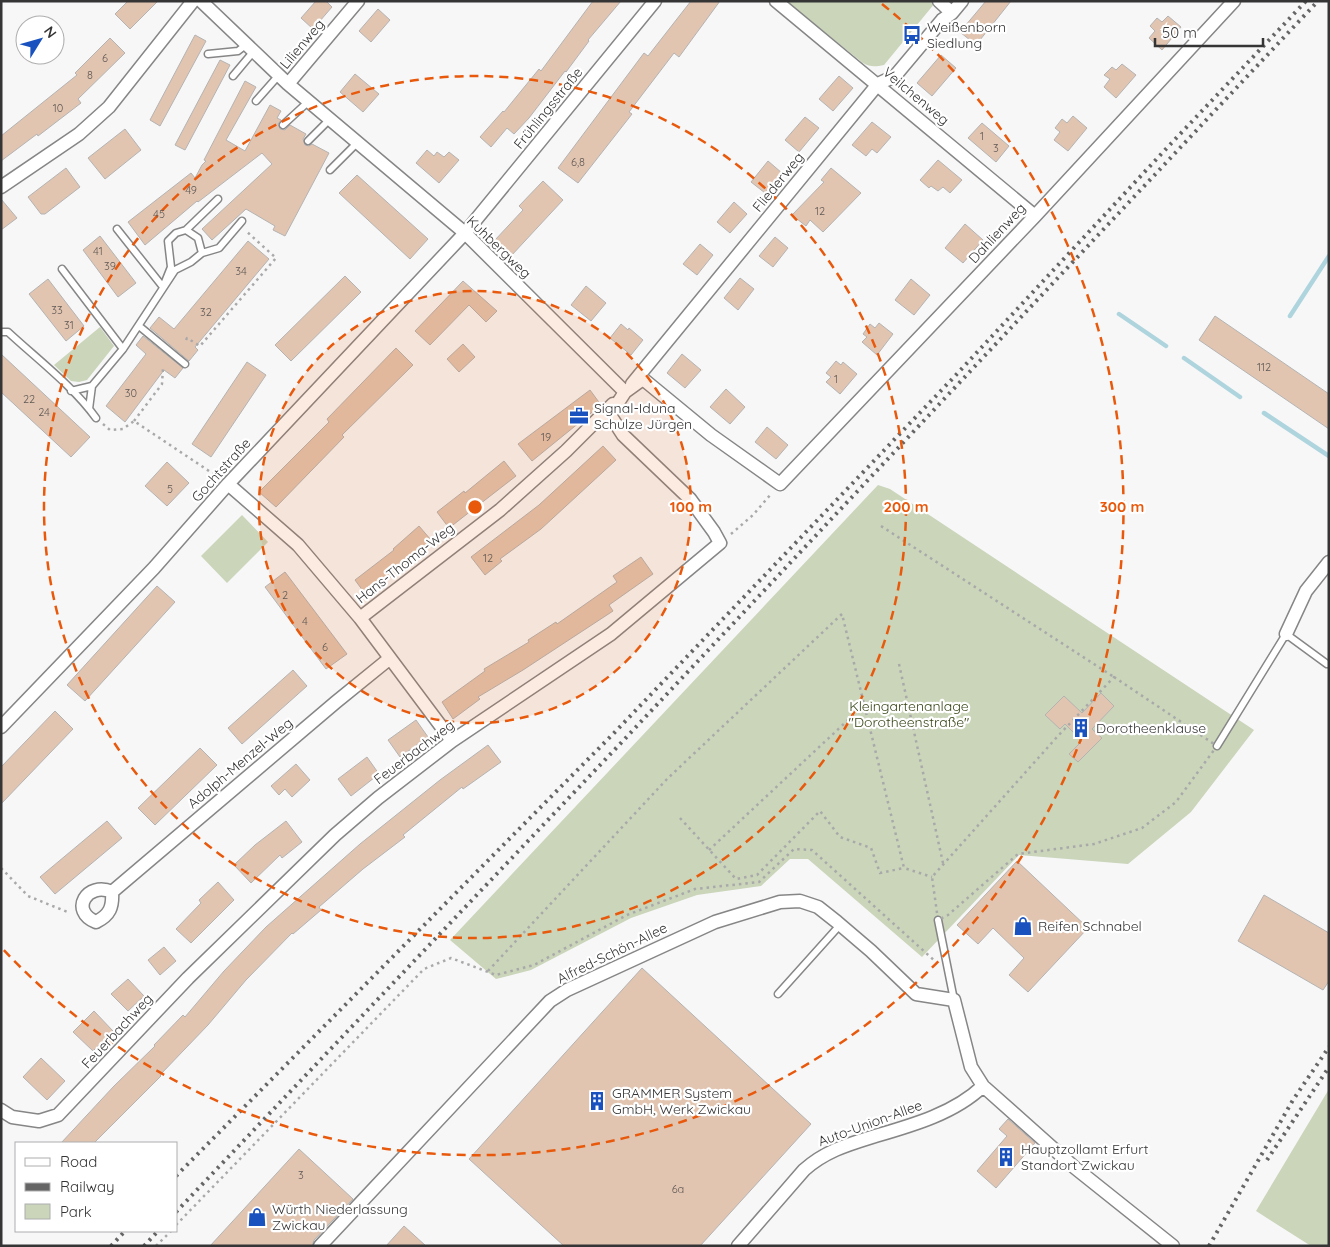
<svg xmlns="http://www.w3.org/2000/svg" width="1330" height="1247" font-family="Quicksand,sans-serif">
  <style>
    .green { fill: #cad5ba }
    .lines { fill: none; stroke-linecap: round; stroke-linejoin: round }
    .stream { stroke: #aed4de; stroke-width: 4.5 }
    .building { fill: #e2c5b1; stroke: #b4b3b2 }
    .service-casing { stroke: #868687; stroke-width: 9 }
    .minor-casing { stroke: #868687; stroke-width: 15 }
    .path { stroke: #a9a9aa; stroke-width: 2.5; stroke-dasharray: 2.5 4; stroke-linecap: butt }
    .service { stroke: #fff; stroke-width: 6 }
    .minor { stroke: #fff; stroke-width: 12 }
    .rail { stroke: #656566; stroke-width: 4; stroke-dasharray: 2.5 5; stroke-linecap: butt }
    .ring { fill: none; stroke: #e8590c; stroke-width: 2.5; stroke-dasharray: 9 6 }
    .labels { text-anchor: middle; stroke-width: 4.5; stroke-linejoin: round; paint-order: stroke }
    .number-label { font-size: 11px; fill: #605955 }
    .poi-label { font-size: 14px; fill: #353536; stroke: #fff; text-anchor: start }
    .street-label { font-size: 14px; fill: #353536; stroke: #fff }
    .park-label { font-size: 14px; fill: #384617; stroke: #fff }
    .centre { fill: #e8590c; stroke: #fff; stroke-width: 2.5 }
    .ring-label { font-size: 15px; text-anchor: middle; font-weight: bold; fill: #e8590c; stroke: #fff; stroke-width: 4.5; stroke-linejoin: round; paint-order: stroke }
  </style>
  <rect width="100%" height="100%" fill="#f7f7f8"/>
  <path class="green" d="M786,1H933L935,3L884,65C875,67 870,67 863,63Z
    M100,327L114,346L87,380L79,382L71,381L54,365Z
    M878,485L890,489L1254,730L1191,812L1128,864L1019,855L922,957L808,859H790L761,886L697,895L631,918L531,970L496,979L450,940Z
    M242,515L268,542L227,583L201,556Z
    M1329,1089V1246H1311L1256,1211Z"/>
  <g class="lines">
    <path class="stream" d="M1119,314L1166,346
      M1290,316L1329,256
      M1184,358L1240,397
      M1264,413L1329,456"/>
  </g>
  <path class="building" d="M128,1H158L130,29L115,14Z
    M316,1H326L332,7L313,29L301,18Z
    M593,1H621L588,40L589,41L566,72L565,71L529,118L514,134L507,128L491,147L480,137L503,111L504,112L539,69L541,71Z
    M691,1H720L679,57L674,53L629,112L632,114L578,183L558,168L644,53L648,56Z
    M986,1H1011L976,45L960,32Z
    M378,9L390,20L371,42L359,31Z
    M1168,16L1181,27L1162,50L1149,38L1155,31L1150,26L1157,18L1162,22Z
    M195,35L206,41L160,126L150,120Z
    M110,38L125,53L78,99L81,103L38,136L37,134L1,161V136L77,75L75,73Z
    M941,55L956,68L932,96L917,83Z
    M220,60L230,65L185,150L175,145Z
    M1122,64L1136,75L1116,98L1104,87L1110,79L1104,75L1112,67L1116,70Z
    M355,74L379,94L363,112L340,92Z
    M839,76L853,88L833,111L819,99Z
    M245,81L256,87L226,140L245,151L270,105L281,111L277,118L281,120L278,124L280,129L285,130L290,125L306,134L303,139L305,145L309,146L312,144L329,153L285,236L273,230L275,226L246,209L212,240L202,229L272,164L262,153L198,202L197,201L145,245L128,222L191,173L195,178L202,165L206,161L204,160Z
    M1073,116L1087,128L1068,151L1054,140L1060,132L1055,128L1062,119L1067,123Z
    M805,117L819,128L799,152L785,140Z
    M872,122L891,137L877,153L872,149L866,156L852,145Z
    M982,123L1009,146L996,162L968,138Z
    M125,129L141,150L105,179L88,158Z
    M427,150L434,156L437,152L444,157L449,152L459,160L439,183L416,163Z
    M938,160L962,180L950,193L943,187L938,191L931,186L929,188L920,180Z
    M768,161L782,173L765,193L751,182Z
    M66,168L80,187L45,214H41L28,197Z
    M831,168L861,193L823,232L810,220L806,226L792,215L824,182L821,180Z
    M357,175L428,239L410,259L339,193Z
    M543,181L563,200L511,256L495,240L523,210L519,206Z
    M1,199L17,218L1,230Z
    M734,202L747,214L730,233L717,222Z
    M965,224L983,240L963,263L945,248Z
    M100,236L136,283L118,297L83,250Z
    M775,237L788,248L773,267L759,256Z
    M248,241L269,259L195,347L198,350L189,361L150,328L159,317L174,329Z
    M700,244L713,255L697,275L683,264Z
    M345,276L361,292L291,361L275,345Z
    M740,278L754,289L738,310L724,298Z
    M48,279L84,326L66,341L29,294Z
    M911,279L930,295L914,315L895,300Z
    M463,281L497,311L486,322L469,305L430,345L415,331Z
    M586,286L606,303L591,321L571,305Z
    M1215,316L1329,394V429L1199,340Z
    M879,323L893,334L877,355L862,342L867,337L863,334L870,324L875,328Z
    M621,324L628,330L629,328L643,340L631,355L610,338Z
    M143,336L183,368L175,378L164,370L125,422L106,406L146,354L136,345Z
    M463,344L475,357L459,372L447,359Z
    M396,348L413,365L342,435L344,437L276,507L259,492L329,422L327,419Z
    M1,354L90,437L71,457L1,392Z
    M682,354L701,370L685,388L667,373Z
    M836,361L841,365L843,362L857,374L840,394L826,382L831,377L826,373Z
    M247,362L266,375L211,457L192,444Z
    M726,389L745,407L730,424L710,407Z
    M590,390L601,405L532,461L518,444Z
    M767,427L788,445L776,459L755,442Z
    M603,446L616,460L541,529L500,559L502,561L485,575L471,557L539,505Z
    M504,461L516,476L449,528L437,512L464,491L465,493Z
    M167,462L189,483L167,506L145,486Z
    M419,526L431,540V544L407,565L366,595L355,580L394,550L393,549Z
    M641,557L653,574L609,605L613,611L523,670L478,697L480,699L453,719L442,702L485,671L484,669L529,642L528,640L556,622L557,624L617,582L613,576Z
    M285,572L347,654L326,669L265,587Z
    M157,586L175,602L85,701L67,685Z
    M293,670L307,686L242,744L228,728Z
    M1101,693L1114,706L1092,729L1102,738L1078,762L1069,754L1082,741L1065,724L1060,729L1045,715L1064,696L1082,713Z
    M55,711L73,729L1,804V767Z
    M416,720L428,737L400,757L388,740Z
    M488,745L501,762L463,789L462,787L403,835L405,837L363,869L319,907L321,910L293,934L292,933L246,980L208,1025L160,1075L161,1076L94,1143H61L114,1086L155,1046L154,1045L183,1015L185,1017L224,971L266,927L360,844L440,780Z
    M200,748L217,765L155,825L138,808Z
    M367,757L379,774L351,796L338,779Z
    M296,764L310,780L292,797L285,789L279,795L271,786Z
    M107,821L122,838L55,894L40,877Z
    M286,821L302,842L282,858L280,855L251,883L234,865L255,845Z
    M1017,861L1088,928L1028,992L1009,975L1024,958L993,928L978,944L957,925Z
    M218,882L234,900L191,943L176,929L201,903L199,900Z
    M1264,895L1329,933V981L1323,990L1238,941Z
    M164,947L176,961L160,975L148,960Z
    M642,968L811,1124L700,1246H564L469,1159Z
    M128,979L144,996L128,1011L111,994Z
    M94,1011L113,1031L93,1051L73,1032Z
    M41,1058L65,1081L47,1100L23,1077Z
    M1008,1119L1035,1143L996,1188L977,1171L1007,1136L999,1129Z
    M299,1149L353,1199L314,1240L312,1246H210Z
    M404,1226L426,1246H386Z"/>
  <g class="lines">
    <g class="service-casing">
      <path id="service" d="M208,54L238,51L247,44
        M233,76L254,51
        M256,101L279,75
        M283,125L309,101
        M308,141L330,119
        M330,170L358,142
        M117,229L163,287
        M186,230L218,199
        M202,253L219,248L242,221
        M62,269L123,349
        M139,326L185,364
        M1,332H8C36,358 74,387 96,418
        M71,391L92,386L123,349L175,270L191,262L202,253L198,238L186,230L176,233L168,241L171,267L163,287
        M89,409L92,386
        M1217,746L1286,634L1327,664
        M938,920L954,1000
        M778,994L840,925"/>
    </g>
    <g class="minor-casing">
      <path id="minor" d="M201,1L288,84L465,233L625,392L643,379L711,435L780,484L1035,216L1234,1
        M776,1L1035,216
        M939,1L952,13
        M288,84L358,1
        M1,187L79,134L109,107L193,1
        M632,384L878,84L895,76L942,20L952,13L962,1
        M228,484L298,545L360,618L452,741
        M360,618L500,510L566,451L613,404
        M1286,634L1306,591L1329,562
        M1,727L154,568L228,484L465,233L655,1
        M112,892C87,881 69,911 96,922C110,915 113,907 112,892L336,702L389,659
        M1,1110L12,1117L39,1121L58,1115L188,978L335,835L378,798L452,741L611,634L720,543L714,532L690,499L623,435L610,415L625,392
        M320,1246L550,1001L567,990L715,922L780,902L800,901L818,907L837,922L871,951L916,994L954,1000L971,1067L983,1086L1074,1167L1173,1246
        M738,1246L804,1170C824,1152 846,1145 872,1137C910,1126 954,1114 983,1086"/>
    </g>
    <path class="path" d="M186,340L187,338L200,346L276,258L246,231
      M134,421L162,384L163,368
      M103,424L110,430L123,429L134,421L218,477
      M881,526L1114,677
      M731,534L753,515L771,494
      M899,664L943,863
      M1114,677L1217,746L1176,802L1142,828L1094,844L1018,854L948,915L938,920L932,877L1057,737Z
      M680,818L736,879L757,875L820,811L840,837L871,848L880,873L904,868
      M709,850L863,706
      M1,868L28,896L70,913
      M488,971L667,779L842,614L904,868L932,877
      M176,1225L424,969L451,958L496,975L534,965L627,915L695,889L759,882L794,849L812,850L936,962
      M156,1246L171,1231"/>
    <use href="#service" class="service"/>
    <use href="#minor" class="minor"/>
    <path class="rail" d="M1267,1160L1329,1067
      M176,1176L615,732L955,376L1164,151L1306,1
      M176,1212L620,744L1318,1
      M111,1246L125,1231
      M144,1246L158,1231
      M1209,1246L1293,1100L1329,1047"/>
  </g>
  <circle cx="475" cy="507" r="216" fill="#e8590c" fill-opacity=".12"/>
  <g class="ring">
    <circle cx="475" cy="507" r="216"/>
    <circle cx="475" cy="507" r="431"/>
    <path d="M882 4A647 647 0 1 1 2 948"/>
  </g>
  <defs>
    <g id="bus-bare" transform="scale(1.5)"><path d="M-5-6H5V4H4V6H2V4H-2V6H-4V4H-5ZM-3.5-4V0h7V-4ZM-3.5 1.2v1.5H-2V1.2ZM2 1.2v1.5H3.5V1.2Z" fill="#1952be" stroke="#fff" stroke-width="2.5" paint-order="stroke"/></g>
    <g id="office-bare" transform="scale(1.5)"><path d="M-6-3h4V-5.5h4V-3h4V5H-6ZM-1-4.5V-3h2v-1.5ZM-6 0V1H6V0Z" fill="#1952be" stroke="#fff" stroke-width="2.5" paint-order="stroke"/></g>
    <g id="building-bare" transform="scale(1.5)"><path d="M-4-6H4V6H1V3H-1V6H-4ZM-2.5-4.3h1.7v1.8h-1.7ZM.8-4.3h1.7v1.8H.8ZM-2.5-1h1.7V.8h-1.7ZM.8-1h1.7V.8H.8Z" fill="#1952be" stroke="#fff" stroke-width="2.5" paint-order="stroke"/></g>
    <g id="shop-bare" transform="scale(1.5)"><path d="M-5-2.5h2.3a2.7 3.5 0 0 1 5.4 0H5L5.5 6h-11ZM-1.5-2.5h3a1.5 2.3 0 0 0-3 0Z" fill="#1952be" stroke="#fff" stroke-width="2.5" paint-order="stroke"/></g>
  </defs>
  <g fill-rule="evenodd">
    <use href="#bus-bare" x="912" y="35"/>
    <use href="#office-bare" x="579" y="416"/>
    <use href="#building-bare" x="1081" y="728"/>
    <use href="#shop-bare" x="1023" y="926"/>
    <use href="#building-bare" x="597" y="1101"/>
    <use href="#building-bare" x="1006" y="1157"/>
    <use href="#shop-bare" x="257" y="1217"/>
  </g>
  <g class="labels">
    <g class="number-label">
      <text x="105" y="62">6</text>
      <text x="90" y="79">8</text>
      <text x="58" y="112">10</text>
      <text x="982" y="140">1</text>
      <text x="996" y="152">3</text>
      <text x="578" y="166">6,8</text>
      <text x="191" y="194">49</text>
      <text x="820" y="215">12</text>
      <text x="159" y="218">45</text>
      <text x="98" y="255">41</text>
      <text x="110" y="270">39</text>
      <text x="241" y="275">34</text>
      <text x="57" y="314">33</text>
      <text x="206" y="316">32</text>
      <text x="69" y="329">31</text>
      <text x="1264" y="371">112</text>
      <text x="836" y="383">1</text>
      <text x="131" y="397">30</text>
      <text x="29" y="403">22</text>
      <text x="44" y="416">24</text>
      <text x="546" y="441">19</text>
      <text x="170" y="493">5</text>
      <text x="488" y="562">12</text>
      <text x="285" y="599">2</text>
      <text x="305" y="625">4</text>
      <text x="325" y="651">6</text>
      <text x="301" y="1179">3</text>
      <text x="678" y="1193">6a</text>
    </g>
    <g class="poi-label">
      <text x="927" y="32">Weißenborn<tspan x="927" dy="16">Siedlung</tspan></text>
      <text x="594" y="413">Signal-Iduna<tspan x="594" dy="16">Schulze Jürgen</tspan></text>
      <text x="1096" y="733">Dorotheenklause</text>
      <text x="1038" y="931">Reifen Schnabel</text>
      <text x="612" y="1098">GRAMMER System<tspan x="612" dy="16">GmbH, Werk Zwickau</tspan></text>
      <text x="1021" y="1154">Hauptzollamt Erfurt<tspan x="1021" dy="16">Standort Zwickau</tspan></text>
      <text x="272" y="1214">Würth Niederlassung<tspan x="272" dy="16">Zwickau</tspan></text>
    </g>
    <g class="street-label">
      <text transform="translate(302 44) rotate(-50)" y="5">Lilienweg</text>
      <text transform="translate(916 96) rotate(40)" y="5">Veilchenweg</text>
      <text transform="translate(548 108) rotate(-51)" y="5">Frühlingsstraße</text>
      <text transform="translate(778 182) rotate(-51)" y="5">Fliederweg</text>
      <text transform="translate(997 233) rotate(-47)" y="5">Dahlienweg</text>
      <text transform="translate(499 247) rotate(44)" y="5">Kuhbergweg</text>
      <text transform="translate(221 470) rotate(-48)" y="5">Gochtstraße</text>
      <text transform="translate(405 563) rotate(-38)" y="5">Hans-Thoma-Weg</text>
      <text transform="translate(414 752) rotate(-37)" y="5">Feuerbachweg</text>
      <text transform="translate(240 763) rotate(-40)" y="5">Adolph-Menzel-Weg</text>
      <text transform="translate(612 953) rotate(-26)" y="5">Alfred-Schön-Allee</text>
      <text transform="translate(117 1031) rotate(-47)" y="5">Feuerbachweg</text>
      <text transform="translate(870 1123) rotate(-20)" y="5">Auto-Union-Allee</text>
    </g>
    <g class="park-label">
      <text x="909" y="711">Kleingartenanlage<tspan x="909" dy="16">"Dorotheenstraße"</tspan></text>
    </g>
  </g>
  <circle cx="475" cy="507" r="8" class="centre"/>
  <g class="ring-label">
    <text x="691" y="512">100 m</text>
    <text x="906" y="512">200 m</text>
    <text x="1122" y="512">300 m</text>
  </g>
  <rect width="1330" height="1247" fill="none" stroke="#353536" stroke-width="5"/>
  <rect x="15" y="1142" width="162" height="90" fill="#ffffff" stroke="#aeaeaf"/>
  <rect x="25" y="1158" width="25" height="8" fill="#ffffff" stroke="#aeaeaf"/>
  <text x="60" y="1167" font-size="15" fill="#353536">Road</text>
  <rect x="25" y="1183" width="25" height="8" fill="#656566" stroke="#aeaeaf"/>
  <text x="60" y="1192" font-size="15" fill="#353536">Railway</text>
  <rect x="25" y="1204" width="25" height="15" fill="#cad5ba" stroke="#aeaeaf"/>
  <text x="60" y="1217" font-size="15" fill="#353536">Park</text>
  <g transform="translate(40 40) rotate(53)"><circle r="24" fill="#ffffff" stroke="#aeaeaf"/>
  <path d="M0-4L9 19L0 12L-9 19Z" fill="#1952be"/>
  <text y="-8" font-size="14" font-weight="bold" text-anchor="middle" fill="#353536">N</text>
  </g>
  <path d="M1155 38v8h108v-8" fill="none" stroke="#353536" stroke-width="2.5"/>
  <text x="1162" y="38" font-size="15" fill="#353536" stroke="#ffffff" stroke-width="4" paint-order="stroke">50 m</text>
</svg>
